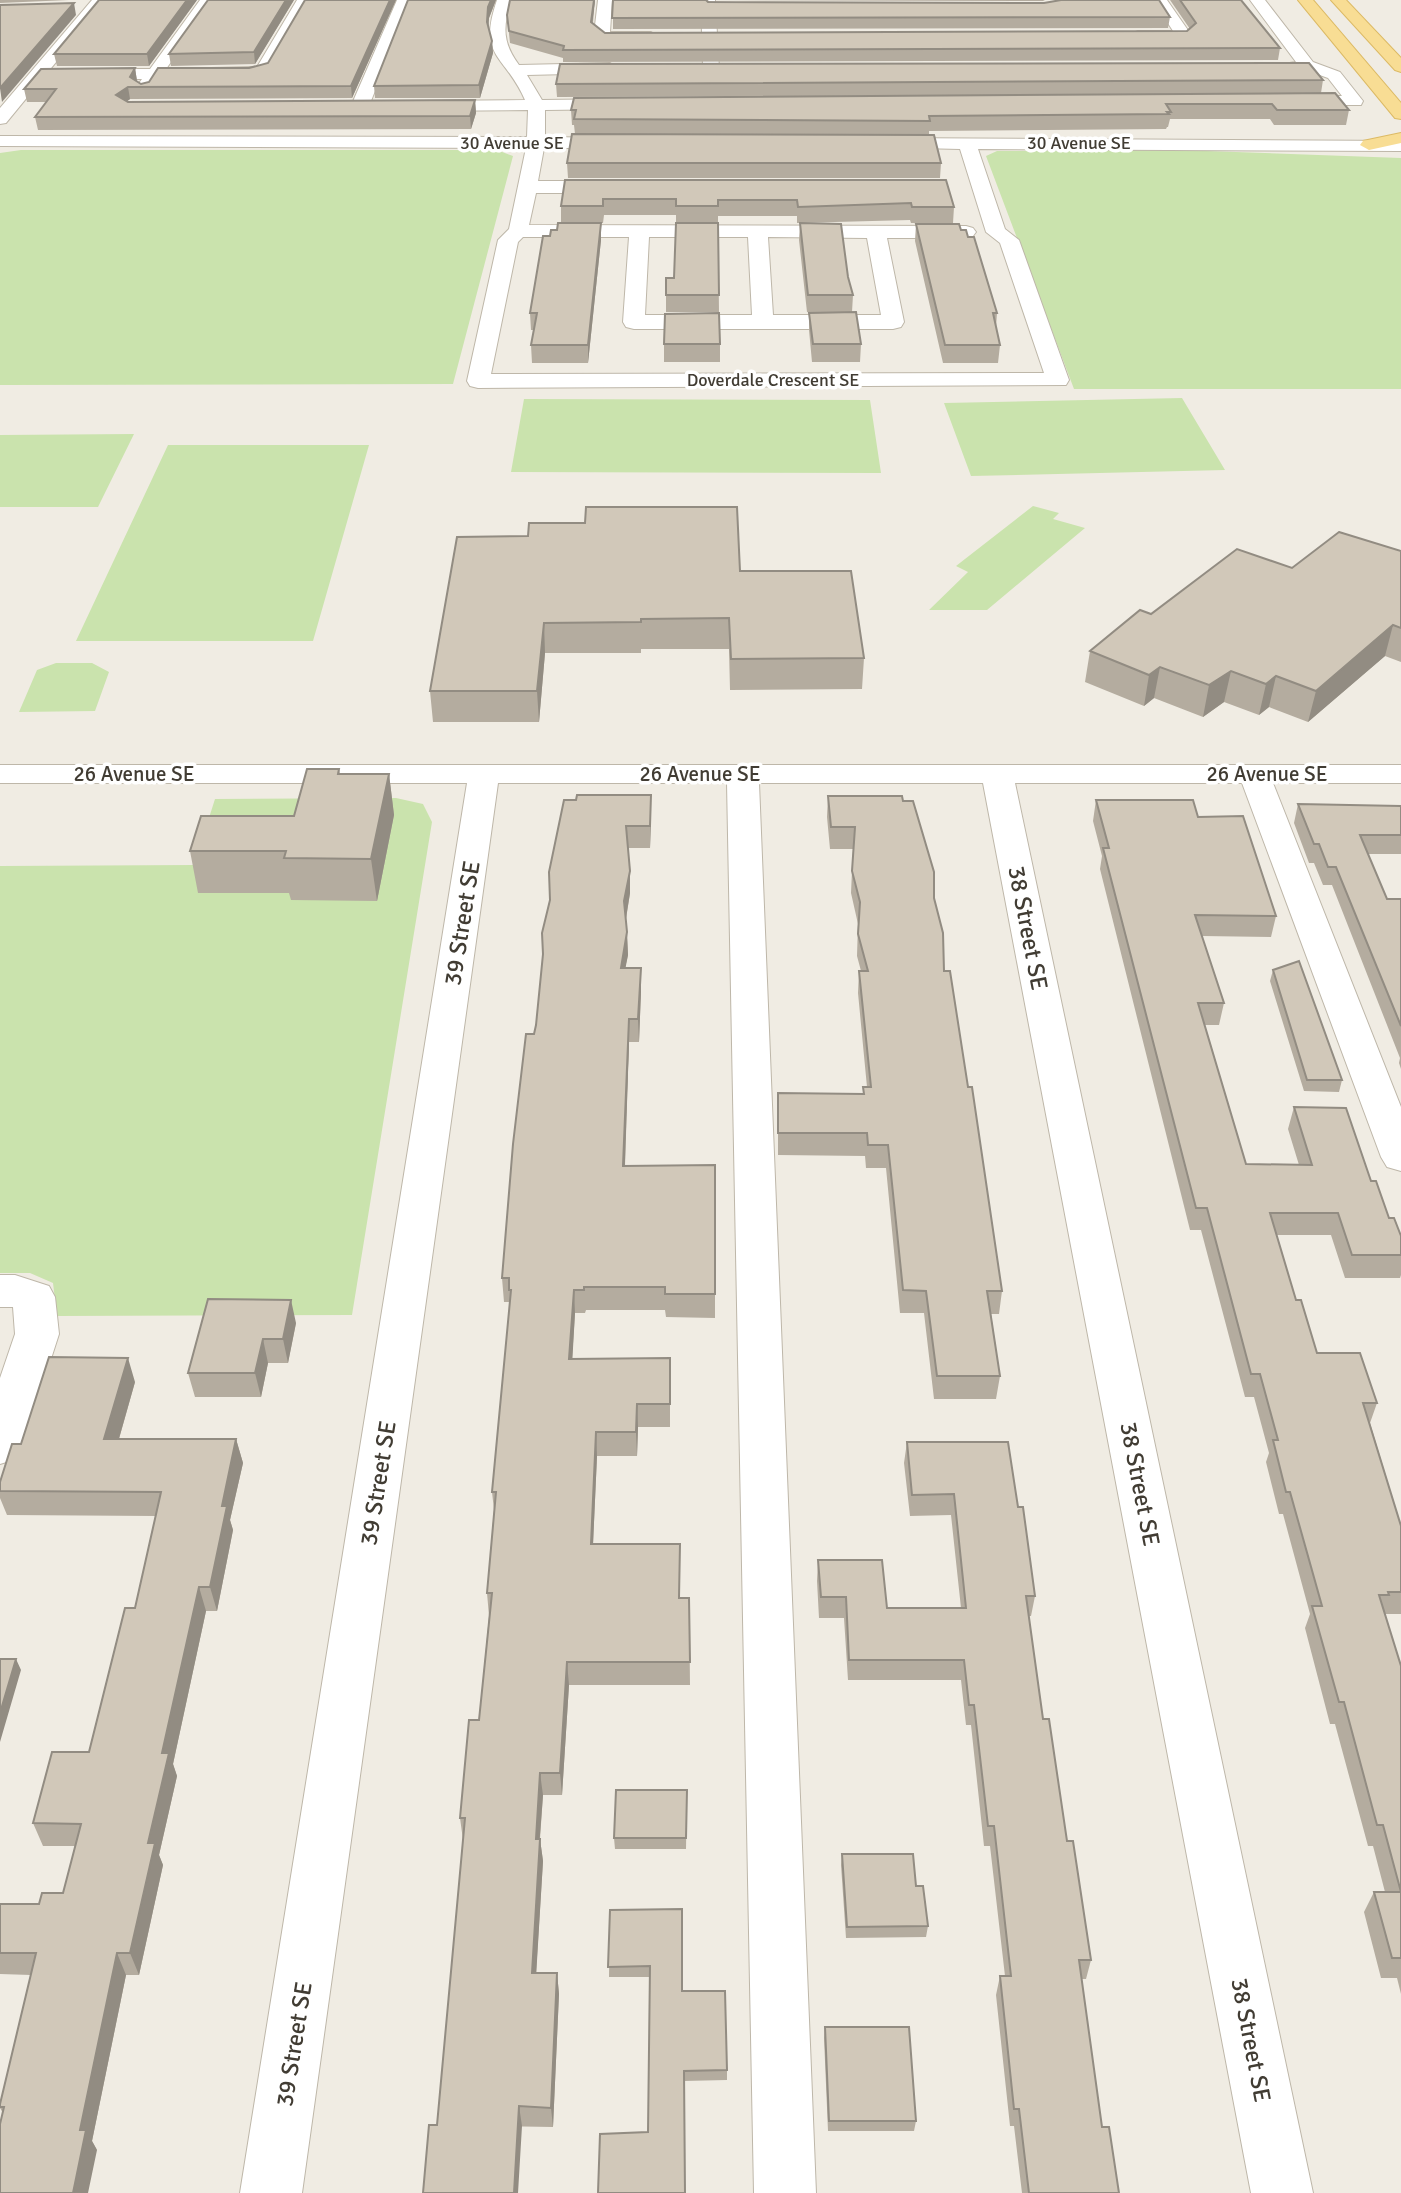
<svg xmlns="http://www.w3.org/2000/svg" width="1401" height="2193" font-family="Signika,sans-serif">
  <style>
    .green { fill: #cae3ad }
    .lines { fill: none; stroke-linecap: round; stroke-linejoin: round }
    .minor-casing { stroke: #beb7a9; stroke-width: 2 }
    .major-casing { stroke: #dcba65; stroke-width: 2 }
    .minor { fill: #fff; fill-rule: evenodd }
    .major { fill: #f8dd94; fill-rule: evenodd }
    .wall { fill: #b4ac9f }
    .shaded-wall { fill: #928c82 }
    .building { fill: #d1c8b9; stroke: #928c82; stroke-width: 2 }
    .labels { text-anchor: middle; stroke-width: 7; stroke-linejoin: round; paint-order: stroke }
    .far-street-label { font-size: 18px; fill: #413c33; stroke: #fff }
    .street-label { font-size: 21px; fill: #413c33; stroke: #fff }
    .near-street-label { font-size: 24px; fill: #413c33; stroke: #fff }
  </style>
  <rect width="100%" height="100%" fill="#f0ece3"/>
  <path class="green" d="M21,150H497L513,156L453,384L0,385V153Z
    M1178,150L1401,158V389H1074L986,156L997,151Z
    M1182,398L1225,470L971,476L944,403Z
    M524,399L870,400L881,473L511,472Z
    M134,434L98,507H0V435Z
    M168,445H369L313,641H76Z
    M1033,506L1059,513L1053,519L1085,528L987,610H929L968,572L956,566Z
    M56,663H92L109,672L95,711L19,712L37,670Z
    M396,798L423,804L432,822L352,1315L57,1316L53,1283L30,1273H0V866L194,865L215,799Z"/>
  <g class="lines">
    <g class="minor-casing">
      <path id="minor" d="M92,0H107L6,123L0,124V108Z
        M200,0H215L166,69L257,67L297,0H311L269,73L251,78H159L149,93L143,94L135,89L142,79H84L76,74L84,69H150Z
        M397,0H411L369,106L360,111L354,110L351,106Z
        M497,0H511C503,27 502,42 519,65L610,63L618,68L610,73L527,75L542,100L625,99L633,104L625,109L545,110V137L621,138L630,143L621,148H544L538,181H617L626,187L617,193H536L529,225L966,226L973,228L976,232L973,236L966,238H887L904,322L901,327L893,329H634L626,327L623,322L629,237H523L518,242L491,374L1044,373L1000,243L986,232L960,149L878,147L875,143L878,139L884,138L1401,141V151L978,149L1005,229L1019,240L1069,380L1066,385L478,388L470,386L467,381L498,240L509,229L526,148L0,146V136L527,137L528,110L422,111L413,106L422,101L525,100C505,54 477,58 497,0ZM649,237H748L752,315H645ZM768,237L867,238L881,315H773Z
        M598,0H612L610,32H651L659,37L651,42L600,40L594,34Z
        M701,0H715L719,68L711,73L703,68Z
        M1153,0H1167L1192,36L1189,39H1133L1130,36L1133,33L1138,31H1173Z
        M1250,0H1265L1313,62L1340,72L1363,101L1361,105H1284L1282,101L1284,97L1290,96H1342L1328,78L1306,70L1277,71L1275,68L1277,65L1296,62Z
        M0,765H1401V783H1273L1401,1107V1171L1387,1167L1381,1157L1242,783H1015L1313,2193H1251L983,783H759L816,2193H754L727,783H498L302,2193H240L467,783H0Z
        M0,1275H15L49,1286L55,1297L59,1334L23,1446L16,1459L0,1464V1378L15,1334L13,1307H0Z"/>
    </g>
    <g class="major-casing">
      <path id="major" d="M1298,0H1313L1401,103V119L1395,118Z
        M1331,0H1346L1401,58V72L1395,70Z
        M1401,133V143L1369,150L1360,145L1363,141Z"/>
    </g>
    <use href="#minor" class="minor"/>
    <use href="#major" class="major"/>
  </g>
  <path class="wall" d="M0,0H69L0,3Z
    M197,0L149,66H57L54,54Z
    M294,0L255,64L171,66L169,54Z
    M305,0H396L352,98L130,99L127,101L475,100L476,113L471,129L38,130L35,117L47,102H27L24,89L135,68L137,81L141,84L249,68L268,63Z
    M408,0H496L489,18L488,27L492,41L493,53L480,98H375L374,86Z
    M510,0H595L593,23L605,33L1187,31L1190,29L1170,0H1241L1280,48L1278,60L563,62V58L510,43L507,15Z
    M613,0H1045L1043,1L709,0L707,1L1170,17L1168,28L613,29Z
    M1323,80L1321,93L1349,110L1346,125H1274L1270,119H1170L1168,127H1167L1166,129L929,131V135L941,163L940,178H568L567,163L575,134L574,125H572L571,110L1062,95L557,97L556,84Z
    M565,180L954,207L953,223H911L910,220L797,223V216H718V223H676V215H604L603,223L561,222V206Z
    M718,223L719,312H666V295L674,278Z
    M800,223L848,277L853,295L852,312L861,344L860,362H812L809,330V313L837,312H807L799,240Z
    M916,224L961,230L968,237L997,313L996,327L1000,345L998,363H943L915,241Z
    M601,240L588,363H532L531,345L534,330H531L530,313Z
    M664,344H720V362H664Z
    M457,537L740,571L864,658L862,689L730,690L729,649H641V653H545L539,722H433L430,691Z
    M1401,551V662L1385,656L1308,722L1269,707L1259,715L1224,702L1203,717L1154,698L1144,706L1085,682L1090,651L1151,614L1292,568Z
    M339,769L340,774H389L394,815L377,901L291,900L289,893H198L190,851L294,816Z
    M828,796L903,801L934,898L944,971L968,1087L1002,1291L999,1314H991L1000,1376L996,1399H934L924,1313H900L886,1168H866L865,1156L778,1155V1093L863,1094V1087H867L858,993L859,971H861L857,956L858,924L851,893L853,849H830L827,817Z
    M564,800L651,817L650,848H628L630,893L626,919L628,955L625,968H641V991L639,1042H629L625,1166L715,1165V1318L666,1317L665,1310H586L585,1313H575L572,1359L670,1358V1427H638L637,1456H597L593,1544L679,1598H689L690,1685H569L562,1795H543L540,1839L543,1861L536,1973H557L559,1994L553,2127L437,2125L463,1840L460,1818L479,1720L489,1616L487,1593L494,1510L492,1492L510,1302H504L502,1278L536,1025L550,900Z
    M1096,800L1198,817L1276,916L1271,937L1202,936L1224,1003L1219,1025H1205L1246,1164L1299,1165L1288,1129L1294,1107L1371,1181L1389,1218L1401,1236V1275L1400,1278H1345L1331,1235H1277L1296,1300L1317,1353L1377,1403L1370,1423L1401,1526V1614H1385L1401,1666V1994L1397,1978H1381L1364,1912L1374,1892H1385L1373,1846H1368L1335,1724H1330L1305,1628L1310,1614L1283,1514H1279L1266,1462L1269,1453L1254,1397H1245L1201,1230H1190L1100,869L1102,856L1093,821Z
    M1298,804L1401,806V854H1368L1387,899H1401V1069L1399,1063L1400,1058L1332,885H1323L1314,863H1309L1294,823Z
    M1273,970L1342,1080L1339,1092L1304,1091L1270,981Z
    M296,1323L288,1363H268L261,1397H195L188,1373Z
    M135,1382L119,1439H236L243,1463L230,1520L233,1530L217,1611H206L173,1764L177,1776L159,1855L163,1865L139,1975H126L92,2141L97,2150L3,2113L0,2108L31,1975L0,1974V1904H39L63,1893L75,1846H43L33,1823L89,1752L135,1608L156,1516L7,1515L0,1498V1482L21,1444Z
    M907,1442L1018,1507L1035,1596L1031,1616H1029L1043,1719L1067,1841L1091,1960L1086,1979H1081L1102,2127L1119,2193H1022L1014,2126H1010L996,1995L1000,1976H1005L990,1846H984L971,1725H966L961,1680H848L844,1618H819L817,1581L818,1560L887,1608H961L951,1515L910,1516L904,1463Z
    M687,1790L686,1849H615L614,1838Z
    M842,1854L916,1886L928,1926L926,1937L846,1938L841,1865Z
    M610,1910L683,1991L727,2070V2080L684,2081L648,2132L650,1977H609Z
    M825,2027L916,2121L914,2131H828L824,2038Z"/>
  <path class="shaded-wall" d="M187,0H197L149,66L147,54Z
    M286,0H294L255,64L254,52Z
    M390,0H396L352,98L351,86Z
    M491,0H496L489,18L488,33L487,22L488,7Z
    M594,0H595L591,34V22Z
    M74,3L76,15L2,102L0,88Z
    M492,41L493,53L480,98L479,85Z
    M135,68L137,81L134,87L130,77Z
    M128,87L130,99L119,108L116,95Z
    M475,100L476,113L471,129L470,116Z
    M601,223V240L588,363V345Z
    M544,623L545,653L539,722L537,691Z
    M1393,625L1385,656L1308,722L1316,691Z
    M1160,667L1154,698L1144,706L1149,675Z
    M1231,671L1224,702L1203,717L1209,685Z
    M1276,676L1269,707L1259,715L1266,684Z
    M389,774L394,815L377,901L371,859Z
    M651,795V817L650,848V826Z
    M630,871V893L625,924L624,901Z
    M627,932L628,955L621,991V968Z
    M641,968V991L639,1042L638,1019Z
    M629,1019V1042L624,1190L623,1166Z
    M574,1290L575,1313L571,1383L569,1359Z
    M291,1300L296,1323L288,1363L283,1339Z
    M263,1339L268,1363L261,1397L255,1373Z
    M128,1358L135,1382L112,1463L104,1439Z
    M637,1404L638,1427L637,1456L636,1432Z
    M596,1432L597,1456L592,1567L591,1544Z
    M236,1439L243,1463L230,1520L233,1530L217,1611L210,1587L222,1506Z
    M199,1587L206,1611L173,1764L177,1776L159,1855L163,1865L139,1975L130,1953L162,1753Z
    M16,1659L21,1670L0,1742V1713Z
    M567,1662L569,1685L562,1795L560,1773Z
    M540,1773L543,1795L538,1861L536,1839Z
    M540,1839L543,1861L535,1994L532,1973Z
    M117,1953L126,1975L92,2141L97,2150L88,2193H73L80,2130Z
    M557,1973L559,1994L553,2127L551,2108Z
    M519,2106L522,2126L518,2193H514Z"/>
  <path class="building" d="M99,0H187L147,54H54Z
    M208,0H286L254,52L169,54Z
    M305,0H390L351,86L128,87L116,95L128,102L475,100L470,116L35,117L56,89H24L41,69L135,68L130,77L141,84L149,82L158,68H249L268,63Z
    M408,0H491L488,7L487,22L492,41L479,85L374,86Z
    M510,0H594L591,22L605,33L1187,31L1196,23L1180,0H1241L1280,48L563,50L564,46L509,31L507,15Z
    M613,0H706L708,2L1044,3L1061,0H1159L1170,17L612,18Z
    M74,3L0,88V5Z
    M1309,63L1323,80L556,84L560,64Z
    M1335,93L1349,110H1277L1272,104H1166L1171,112H1167L1169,114L929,116L930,121L574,119L576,110H571L574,98Z
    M572,134L934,135L941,163H567Z
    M565,180H946L954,207H912L911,203L798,207L797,200H718V206H676V199H603V206H561Z
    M558,223H601L588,345H531L537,313H530L543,236H550L551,230H557Z
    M676,223H718L719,295H666V278H674Z
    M800,223L841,224L848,277L853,295H808Z
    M916,224H959L961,230H966L968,237H974L997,313H993L1000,345H945Z
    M856,312L861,344H813L809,313Z
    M719,313L720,344H664L665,314Z
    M586,507H737L740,571H851L864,658L731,659L729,618L641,619V622L544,623L537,691H430L457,537L528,536L529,523H585Z
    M1339,532L1401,551V628L1393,625L1316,691L1276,676L1266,684L1231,671L1209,685L1160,667L1149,675L1090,651L1140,610L1151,614L1237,549L1292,568Z
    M307,769H339L338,774H389L371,859L284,858L286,851H190L201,816H294Z
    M577,795H651L650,826H626L630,871L624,901L627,932L621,968H641L638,1019H629L623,1166L715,1165V1294H665V1287H584V1290H574L569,1359L670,1358V1404H637L636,1432H596L591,1544H680L679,1598H689L690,1662H567L560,1773H540L536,1839H540L532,1973H557L551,2108L519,2106L514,2193H423L429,2125H437L465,1818H460L469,1720H479L492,1593H487L496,1492H492L511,1290H509V1278H502L513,1144L526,1034H534L536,1025L543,954L542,933L550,900L549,872L564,800H576Z
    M828,796H902L903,801H913L934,872V898L943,933L944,971H950L968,1087H972L1002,1291H987L1000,1376H937L926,1291L903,1290L888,1145H868L867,1133H778V1093L864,1094L863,1087H871L859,971H868L858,934L860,902L852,871L855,827H831Z
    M1096,800H1193L1198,817L1243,816L1276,916L1195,915L1224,1003H1198L1246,1164L1312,1165L1294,1107L1346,1108L1371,1181H1376L1389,1218H1394L1401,1236V1255H1352L1338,1213H1270L1296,1300H1301L1317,1353H1360L1377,1403H1363L1401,1526V1592H1388L1389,1595H1379L1401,1666V1892L1383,1825H1377L1344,1702H1339L1312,1606H1322L1290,1492H1286L1273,1440H1278L1260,1374H1251L1207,1208H1196L1103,848H1109Z
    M1298,804L1401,806V835H1360L1387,899H1401V1026L1336,867H1328L1319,844H1314Z
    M1299,961L1342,1080H1307L1273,970Z
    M208,1299L291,1300L283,1339H263L255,1373H188Z
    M49,1357L128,1358L104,1439H236L222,1506H227L210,1587H199L162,1753H169L148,1843H155L130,1953H117L80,2130H86L73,2193H0V2124L4,2107H0V2104L36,1953H0V1904H39L42,1893H63L81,1824L33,1823L52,1752H89L125,1608H135L161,1492L0,1491V1482L12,1444H21Z
    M907,1442H1008L1018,1507H1023L1035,1596H1026L1043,1719H1049L1067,1841H1073L1091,1960H1079L1102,2127H1109L1119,2193H1029L1019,2109H1014L1000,1976H1011L994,1826H988L974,1705H969L964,1660H849L846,1597H821L818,1560H882L887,1608H966L954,1494L912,1495Z
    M0,1659H16L0,1713Z
    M616,1790H687L686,1838H614Z
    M842,1854H913L916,1886H923L928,1926L847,1927Z
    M1374,1892H1401V1958H1392Z
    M682,1909V1991H725L727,2070L684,2071L685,2193H598L600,2134L648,2132L650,1966L608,1967L610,1910Z
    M825,2027H909L916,2121H829Z"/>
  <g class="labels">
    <g class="far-street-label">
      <text x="512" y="149">30 Avenue SE</text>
      <text x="1079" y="149">30 Avenue SE</text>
      <text x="773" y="386">Doverdale Crescent SE</text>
    </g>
    <g class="street-label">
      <text x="134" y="781">26 Avenue SE</text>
      <text x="700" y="781">26 Avenue SE</text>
      <text x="1267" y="781">26 Avenue SE</text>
    </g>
    <g class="near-street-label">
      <text transform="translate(462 923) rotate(-81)" y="8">39 Street SE</text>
      <text transform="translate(1028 928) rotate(79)" y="8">38 Street SE</text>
      <text transform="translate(378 1483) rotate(-81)" y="8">39 Street SE</text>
      <text transform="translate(1140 1484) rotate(79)" y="8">38 Street SE</text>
      <text transform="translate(1251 2040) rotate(79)" y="8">38 Street SE</text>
      <text transform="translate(294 2044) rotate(-81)" y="8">39 Street SE</text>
    </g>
  </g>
</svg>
